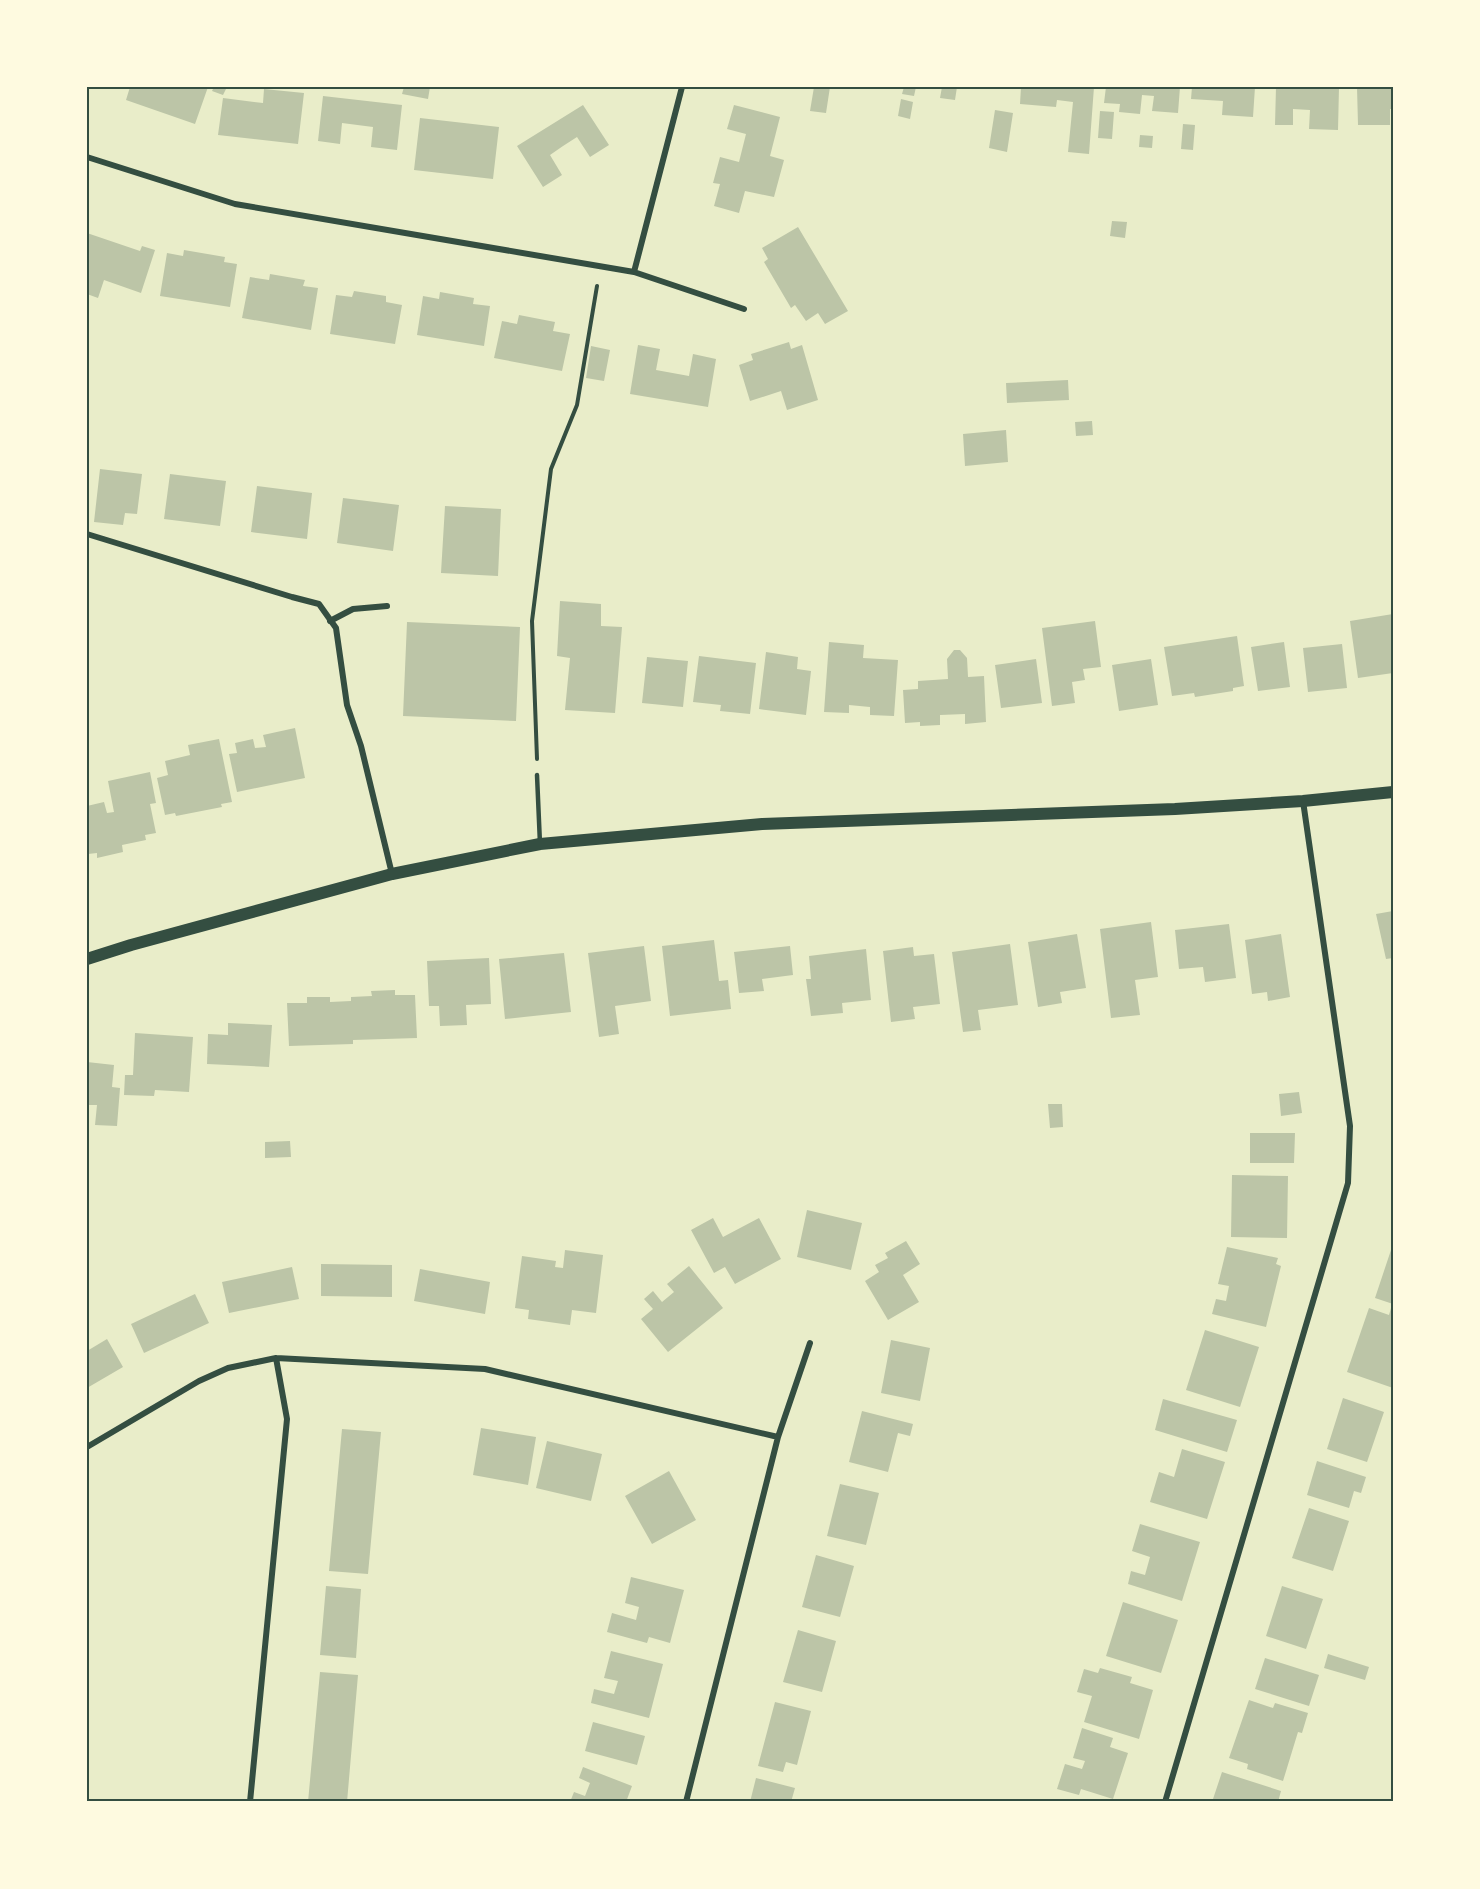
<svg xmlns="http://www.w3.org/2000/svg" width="1480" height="1889" font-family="'Alegreya Sans',sans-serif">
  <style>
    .building { fill: #bcc5a7 }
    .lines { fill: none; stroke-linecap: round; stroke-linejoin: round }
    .path { stroke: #344e41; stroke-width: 4 }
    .service { stroke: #344e41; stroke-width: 4.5 }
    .minor { stroke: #344e41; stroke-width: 6 }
    .secondary { stroke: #344e41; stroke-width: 12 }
    .neatline { fill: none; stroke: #344e41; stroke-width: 2 }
  </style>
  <rect width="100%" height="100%" fill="#e9edc9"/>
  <path class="building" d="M130,87H208L195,124L126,100Z
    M214,87H227L223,95L212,91Z
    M404,87H430L428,99L402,94Z
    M814,87H830L826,113L810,111Z
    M904,87H916L914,96L902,94Z
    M942,87H957L955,100L940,98Z
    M1021,87H1094L1089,154L1068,152L1073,102L1057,100L1056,107L1020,104Z
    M1106,87H1180L1178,113L1152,111L1154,96L1142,95L1140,114L1119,112L1120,104L1104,103Z
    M1192,87H1255L1253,117L1222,115L1223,101L1191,99Z
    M1276,87H1339L1338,130L1309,129L1310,110L1293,109V125H1275Z
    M1357,87H1393V109H1390V125H1358Z
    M264,89L304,93L298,144L218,135L223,98L263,103Z
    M323,96L402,105L397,150L371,147L373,127L342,123L340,144L318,141Z
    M901,99L913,102L910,119L898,116Z
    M583,105L609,145L590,157L577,137L563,146L550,155L562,175L543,187L517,146Z
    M734,105L780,117L770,156L784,160L774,197L745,191L739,213L714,206L720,184L713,183L720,157L739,162L746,134L727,129Z
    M995,110L1013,113L1007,152L989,148Z
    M1100,111L1114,112L1112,139L1098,138Z
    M420,118L499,127L493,179L414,170Z
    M1183,124L1195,125L1193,150L1181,149Z
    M1140,135L1153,136L1152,148L1139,147Z
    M1112,221L1127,222L1125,238L1110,236Z
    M798,227L848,311L825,324L818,313L806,321L795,305L791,308L764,262L768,259L762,248Z
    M87,233L140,251L142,246L155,250L141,293L104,280L98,298L87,294Z
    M184,250L225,257L224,262L237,264L230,307L160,296L167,253L183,256Z
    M270,274L305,280L303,286L318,288L311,330L242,318L250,277L269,280Z
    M354,291L386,296V302L402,305L395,344L330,334L336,295L352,297Z
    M440,292L474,298L473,304L490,306L484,346L417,335L423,296L439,299Z
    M519,315L555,322L553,331L570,334L562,371L494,358L502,321L517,324Z
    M789,342L791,349L802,345L818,400L787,410L781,391L750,401L739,365L753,360L751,354Z
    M638,345L660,349L656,370L689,376L693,354L716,359L708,407L630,394Z
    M591,346L610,350L604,381L586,378Z
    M1068,380L1069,400L1007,403L1006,383Z
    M1092,421L1093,435L1076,436L1075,422Z
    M1006,430L1008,462L965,466L963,434Z
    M100,469L142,474L137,514L125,513L123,525L94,522Z
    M170,474L226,481L220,526L164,519Z
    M257,486L312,493L307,539L251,532Z
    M343,498L399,505L393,551L337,543Z
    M445,506L501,509L498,576L441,573Z
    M560,601L601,604V626L622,627L615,713L565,710L570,658L557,656Z
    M1393,614V673L1358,678L1350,621Z
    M1095,621L1101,667L1083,669L1085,680L1072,682L1075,703L1052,706L1042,628Z
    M407,622L520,627L516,721L403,716Z
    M1237,636L1244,686L1233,688V691L1195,697L1194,693L1172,696L1164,647Z
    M829,642L864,645L863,658L898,660L894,716L870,715V707L849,705V713L824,712Z
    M1284,642L1290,687L1258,691L1251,647Z
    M1342,644L1347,688L1308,692L1303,648Z
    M954,650H960L967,658L968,677L984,676L986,722L965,724V714L940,715V725L920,726V722L905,723L903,690L918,689V681L948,679L947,659Z
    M766,652L798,657L797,669L811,671L806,715L759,709Z
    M699,656L756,663L750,714L720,711L721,705L693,702Z
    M647,657L688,661L683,707L642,703Z
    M1036,659L1042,703L1001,708L995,665Z
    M1151,659L1158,705L1119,711L1112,665Z
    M295,728L305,778L237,792L229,754L237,753L235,743L253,739L255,748L266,747L263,735Z
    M219,739L232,802L221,804L222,807L176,816L175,813L165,815L157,778L168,775L165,761L190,755L188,745Z
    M150,772L156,803L150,804L156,833L145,835L146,840L122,845L123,852L97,858V853L88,854L87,806L104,802L107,813L114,812L108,781Z
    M1393,911V958L1386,959L1376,914Z
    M1151,922L1158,977L1135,980L1140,1015L1111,1018L1100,929Z
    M1229,924L1236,978L1205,982L1203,967L1179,969L1175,930Z
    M1077,934L1086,988L1060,992L1062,1003L1038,1007L1028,942Z
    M1281,934L1290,997L1268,1001L1267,992L1252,994L1245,940Z
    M714,940L719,981L728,980L731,1009L670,1016L662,946Z
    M1010,944L1018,1005L978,1010L981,1030L963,1032L952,952Z
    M644,946L651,1001L615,1006L619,1034L599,1037L588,953Z
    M790,946L793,975L762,979L764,991L739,993L734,952Z
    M913,947L914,956L934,954L940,1004L913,1007L915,1019L891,1022L883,951Z
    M866,949L871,1000L842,1003L843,1013L811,1016L806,979H811L809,956Z
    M564,953L571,1012L505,1019L499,959Z
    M489,958L491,1004L466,1005L467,1025L440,1026L439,1006H429L427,961Z
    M395,990V995H415L417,1038L353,1040V1044L289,1046L287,1003H307V997H330V1002L351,1001V997L372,996L371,991Z
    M228,1023L272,1025L269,1067L207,1064L208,1034L228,1035Z
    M135,1033L193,1037L189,1092L155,1090L154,1096L124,1095L125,1075H133Z
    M87,1062L114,1065L112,1087L120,1088L117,1126L95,1125L97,1105H87Z
    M1299,1092L1302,1113L1281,1116L1279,1094Z
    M1048,1104H1062L1063,1127L1050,1128Z
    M1250,1133H1295L1294,1163H1250Z
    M290,1141L291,1157L265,1158V1142Z
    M1232,1175L1288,1176L1287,1238L1231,1237Z
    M807,1210L862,1223L851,1270L797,1257Z
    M713,1218L723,1237L759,1218L781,1259L735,1284L725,1267L714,1273L691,1230Z
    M906,1241L920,1264L903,1275L919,1302L888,1320L865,1281L879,1272L875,1265L888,1258L885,1253Z
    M1393,1244V1304L1375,1298Z
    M1227,1247L1278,1258L1276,1264L1281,1266L1266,1327L1212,1314L1216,1299L1226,1301L1229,1286L1218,1284Z
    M565,1250L603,1255L596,1313L572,1310L570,1325L528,1319L529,1310L515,1308L522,1256L556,1261L555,1267L563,1268Z
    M321,1264L392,1265V1297L321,1296Z
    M689,1266L723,1308L668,1352L641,1319L653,1309L644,1299L653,1291L662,1302L674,1292L667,1284Z
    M292,1267L299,1299L229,1313L222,1282Z
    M420,1269L490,1282L485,1314L414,1301Z
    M195,1294L209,1323L144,1353L131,1324Z
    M1369,1308L1389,1315L1391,1308H1393V1388L1347,1372Z
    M1205,1330L1259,1347L1240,1407L1186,1390Z
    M107,1339L123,1367L87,1388V1351Z
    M891,1340L930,1348L920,1401L881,1393Z
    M1343,1398L1384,1412L1367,1462L1327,1449Z
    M1163,1399L1237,1420L1227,1452L1155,1430Z
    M862,1411L913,1424L910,1436L898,1433L888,1472L849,1462Z
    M481,1428L536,1437L528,1485L473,1475Z
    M342,1429L381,1432L368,1574L329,1571Z
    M547,1441L602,1454L591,1501L536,1488Z
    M1182,1449L1225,1462L1207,1519L1150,1502L1159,1472L1174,1477Z
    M1317,1461L1366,1477L1361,1493L1354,1491L1349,1508L1307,1495Z
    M669,1471L696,1520L652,1544L625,1496Z
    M840,1484L879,1493L866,1545L827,1536Z
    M1309,1508L1349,1521L1333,1571L1292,1558Z
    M1140,1524L1200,1542L1182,1601L1128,1584L1131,1571L1145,1575L1150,1557L1132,1551Z
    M816,1555L854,1566L840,1617L802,1607Z
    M631,1577L684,1590L670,1643L649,1637L647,1643L607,1632L612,1613L636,1620L639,1607L625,1603Z
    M326,1586L361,1589L356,1658L320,1655Z
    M1282,1586L1323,1599L1306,1649L1266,1636Z
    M1123,1602L1178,1620L1161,1673L1106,1656Z
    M798,1630L836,1641L822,1692L783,1682Z
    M611,1651L663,1664L649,1718L591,1703L594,1689L614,1694L618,1681L604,1678Z
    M1328,1654L1369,1667L1365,1680L1324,1668Z
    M1265,1658L1319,1675L1309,1706L1255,1689Z
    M1100,1668L1132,1677L1130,1683L1153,1690L1139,1739L1084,1722L1092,1696L1077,1692L1084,1669L1098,1673Z
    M320,1672L358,1675L347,1802H308Z
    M1249,1700L1273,1708L1275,1703L1308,1713L1302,1733L1298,1732L1283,1781L1247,1769L1248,1764L1229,1758Z
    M775,1702L811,1711L797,1765L786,1762L783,1772L758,1766Z
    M593,1722L645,1736L637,1765L585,1751Z
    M1082,1728L1113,1738L1110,1747L1128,1753L1113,1799L1081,1789L1079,1795L1057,1789L1065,1764L1082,1769L1085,1761L1073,1758Z
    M583,1767L632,1786L626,1802H570L574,1792L585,1796L590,1783L579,1778Z
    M1222,1772L1281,1791L1278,1802H1212Z
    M756,1778L795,1788L791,1802H750Z"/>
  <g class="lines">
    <path class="path" d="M537,759L532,621L551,469L577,405L597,286"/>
    <path class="service" d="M537,775L540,844"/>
    <path class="minor" d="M87,157L235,204L634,272L744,309
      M634,272L682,87
      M87,534L292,597L319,604L336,628L347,705L361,746L392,874
      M330,621L353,609L387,606
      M276,1358L485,1369L778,1437
      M87,1447L199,1381L228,1368L276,1358L287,1419L250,1802
      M686,1802L778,1437L810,1343
      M1165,1802L1348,1183L1350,1126L1303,801"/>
    <path class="secondary" d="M87,959L131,945L392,874L540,844L762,824L1175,809L1303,801L1393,792"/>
  </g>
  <rect width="1480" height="1889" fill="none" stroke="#fefae0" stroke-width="177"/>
  <rect x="88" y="88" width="1304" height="1712" class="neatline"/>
</svg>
